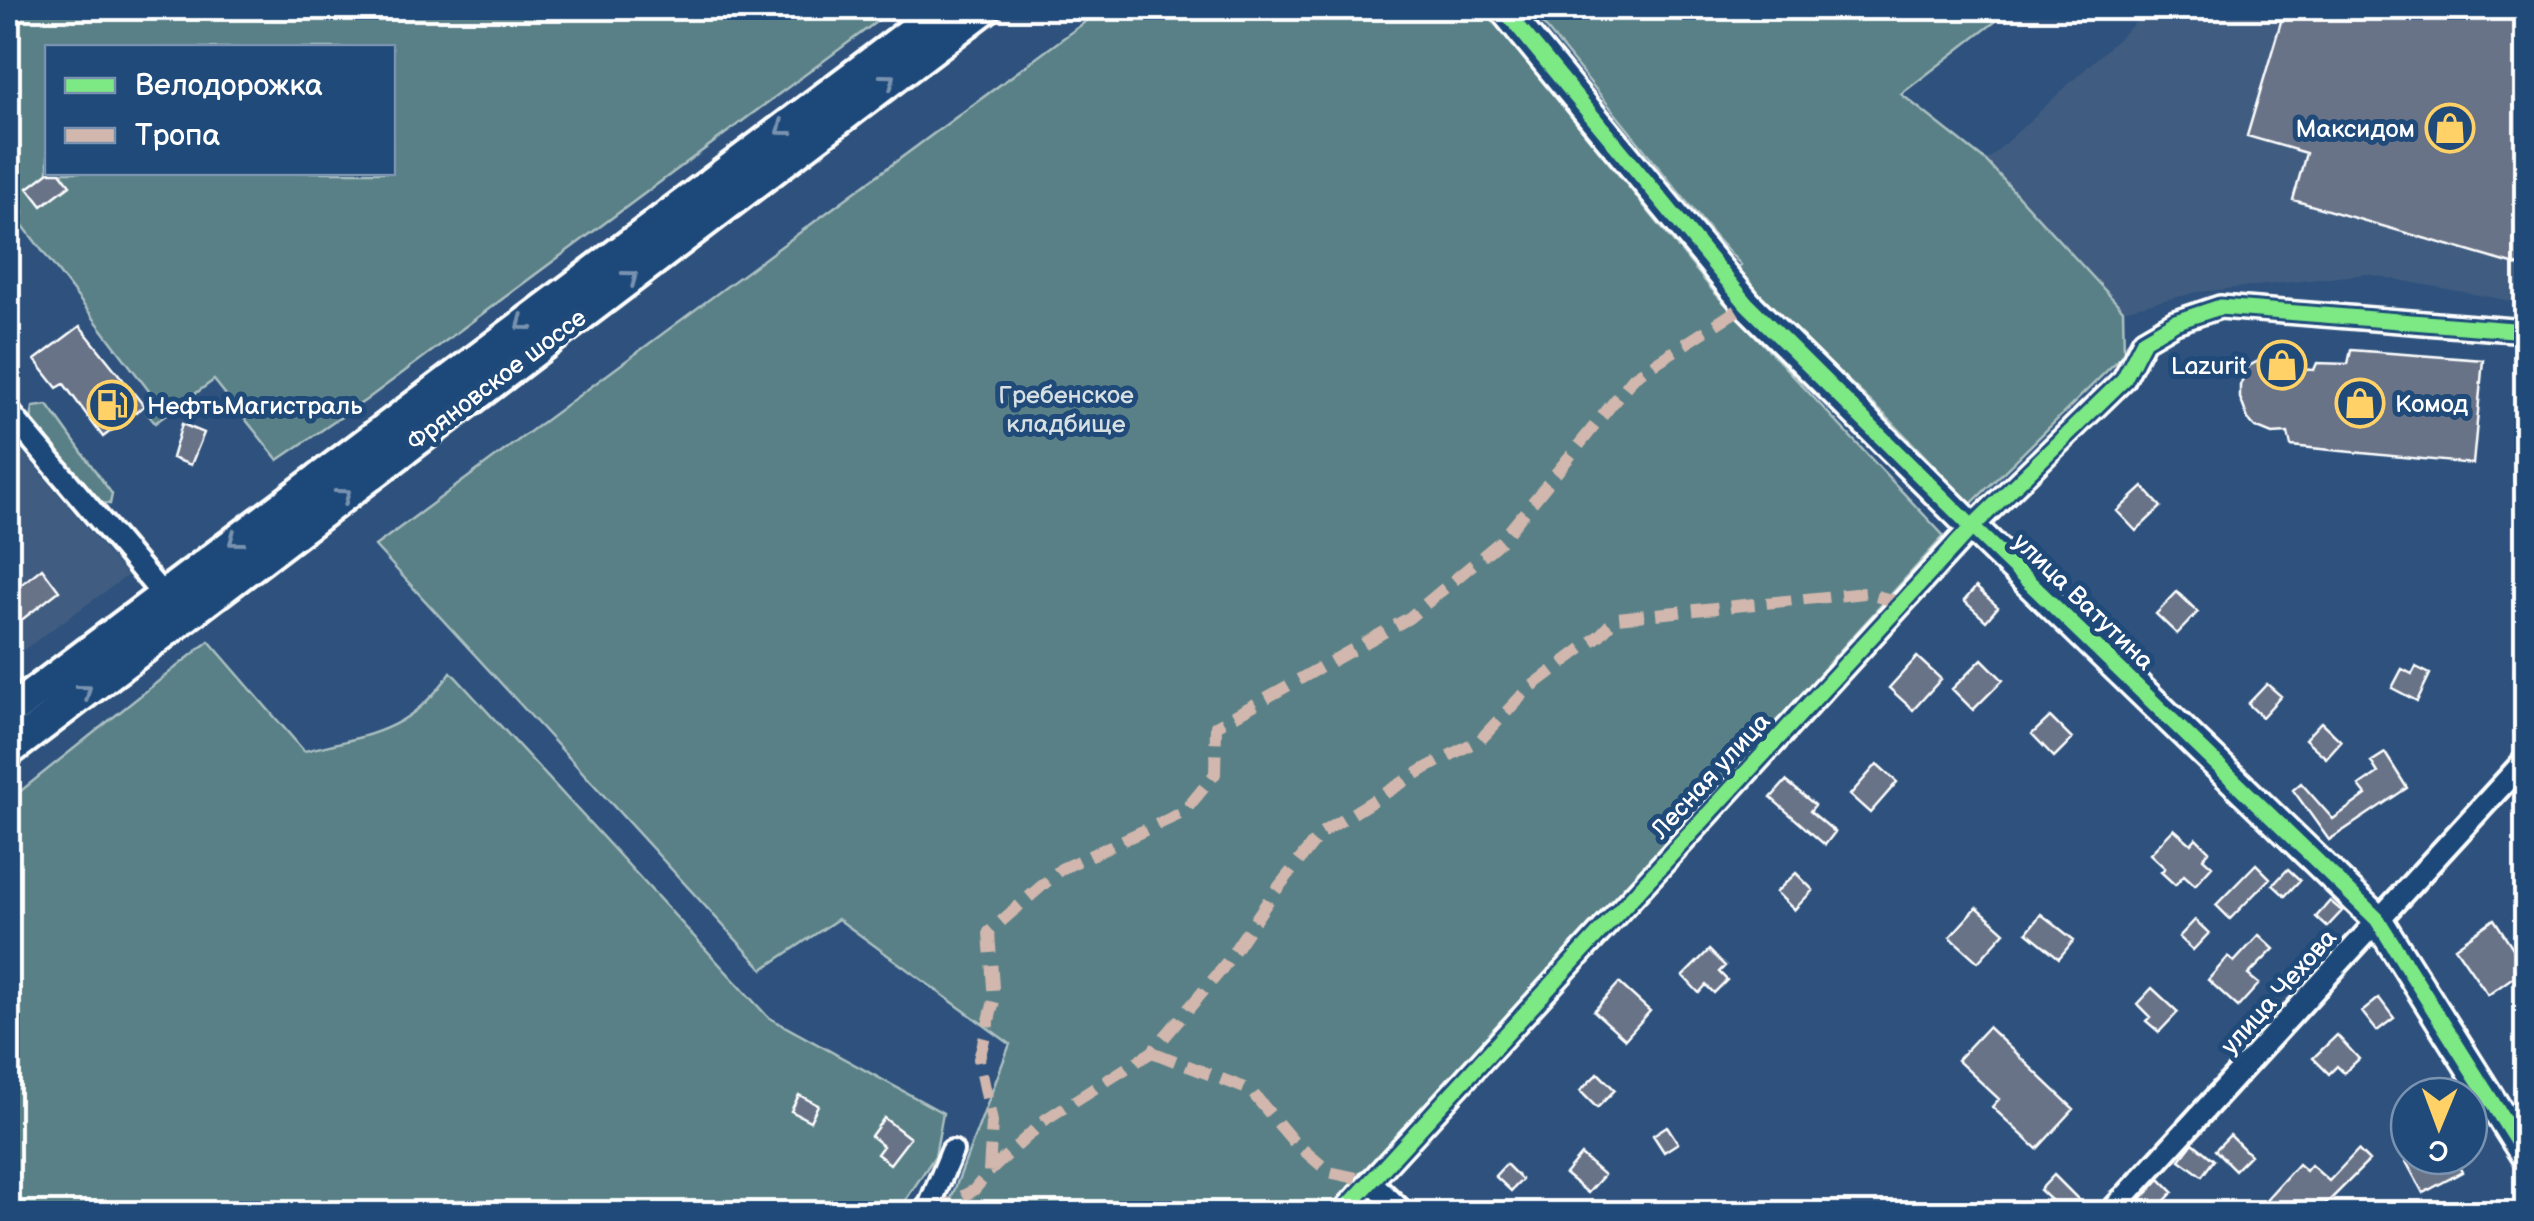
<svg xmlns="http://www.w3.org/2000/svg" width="2534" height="1221" font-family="'Balsamiq Sans',sans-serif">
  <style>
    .built { fill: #3f5c80 }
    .green { fill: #598086; stroke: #acc0c2; stroke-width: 2.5; fill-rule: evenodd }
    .building { fill: #687388; stroke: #fff; stroke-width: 2.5 }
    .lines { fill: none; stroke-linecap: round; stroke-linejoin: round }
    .street-casing { stroke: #fff; stroke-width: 28 }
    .secondary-casing { stroke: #fff; stroke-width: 35 }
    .primary-casing { stroke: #fff; stroke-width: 38 }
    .street { stroke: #1f4a7a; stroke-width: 20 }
    .secondary { stroke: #1f4a7a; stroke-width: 28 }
    .primary { stroke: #1f4a7a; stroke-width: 30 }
    .quiet { stroke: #d1b7ad; stroke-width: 12; stroke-dasharray: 25 12; stroke-linecap: butt }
    .cycleway-casing { stroke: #1f4a7a; stroke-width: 21 }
    .cycleway { stroke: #7ce984; stroke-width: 15 }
    .oneway { stroke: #7992af }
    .labels { text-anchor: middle; stroke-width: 10; stroke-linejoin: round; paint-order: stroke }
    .poi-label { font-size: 25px; fill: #fff; stroke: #1f4a7a; text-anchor: end }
    .street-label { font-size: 25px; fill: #fff; stroke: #1f4a7a }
    .park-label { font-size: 25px; fill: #d6dfe1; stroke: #1f4a7a }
  </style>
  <rect width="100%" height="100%" fill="#2e527d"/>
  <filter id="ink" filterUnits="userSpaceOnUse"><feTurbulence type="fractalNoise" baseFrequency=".01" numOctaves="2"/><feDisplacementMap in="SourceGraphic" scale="20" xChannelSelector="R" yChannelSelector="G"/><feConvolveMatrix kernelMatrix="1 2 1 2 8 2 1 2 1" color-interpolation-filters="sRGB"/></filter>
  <g filter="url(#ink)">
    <path class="built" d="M2151,8H2526V304L2367,274L2198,292L2123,310L1986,161Z
      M8,434L127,576L8,661Z"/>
    <path class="green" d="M8,8H895L366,400L278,460L214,380L155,423L147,413L159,404L21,223L23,210L18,204L8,214ZM48,48H392V172H48Z
      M1104,8H1483L1714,292L1944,536L1827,665L1830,666L1826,676L1627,891L1623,888L1407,1125V1135L1373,1172L1368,1168L1326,1214L960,1213L949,1204L1010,1044L838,919L763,969L375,546Z
      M1530,8H2013L1901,94L1986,161L2123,310L2124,354L1971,504L1892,422L1733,272L1741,265L1715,237Z
      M48,405L112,494L110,504L102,503L31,421L33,407Z
      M209,641L304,751C370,735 410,732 451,672L768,1017L943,1113L935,1156L897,1213L8,1214V801Z"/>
    <path class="building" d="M2285,8H2526V268L2293,200L2306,153L2247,136Z
      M49,172H60L70,185L42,206L28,188Z
      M80,326L144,406L103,437L64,384L57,388L35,360Z
      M2351,350L2483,360L2473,464L2291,446L2288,433L2272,434L2255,427L2248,419L2240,398V385L2249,366L2268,356L2287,360L2298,369L2314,370L2317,363L2348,364Z
      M182,424L204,433L191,465L172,458Z
      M2143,487L2161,507L2136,531L2117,511Z
      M42,568L59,591L15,625L8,615V595Z
      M1976,587L1998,607L1986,621L1964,601Z
      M2177,592L2198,612L2177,634L2156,614Z
      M1917,657L1941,679L1913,710L1889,688Z
      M1982,659L2003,680L1973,710L1952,689Z
      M2416,667L2430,674L2417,701L2392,688L2402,669L2412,674Z
      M2267,684L2281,696L2262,717L2248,704Z
      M2050,717L2072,739L2054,757L2032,734Z
      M2321,722L2341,741L2326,758L2305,739Z
      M2385,753L2407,788L2329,840L2293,790L2301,783L2333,819L2366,795L2359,786L2378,773L2371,762Z
      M1877,764L1897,782L1870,813L1850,795Z
      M1786,781L1815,805L1810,811L1835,832L1825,845L1771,798Z
      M2174,829L2191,844L2196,838L2209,851L2203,858L2212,866L2195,885L2184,875L2175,885L2161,872L2165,868L2150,854Z
      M2256,864L2270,878L2230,919L2216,905Z
      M2288,869L2300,880L2285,896L2273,885Z
      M1796,873L1813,890L1794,910L1776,892Z
      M2330,901L2342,911L2327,927L2316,917Z
      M1977,907L2005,932L1978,962L1950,937Z
      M2041,914L2074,940L2059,958L2027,932Z
      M2494,919L2526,968L2488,995L2455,947Z
      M2195,920L2209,933L2193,950L2179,937Z
      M2259,935L2274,949L2248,975L2259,984L2238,1007L2208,980L2228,957L2234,962Z
      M1709,950L1725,966L1719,972L1727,980L1714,993L1706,985L1699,993L1683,976Z
      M1619,983L1650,1011L1625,1039L1594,1011Z
      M2152,988L2178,1012L2159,1032L2146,1021L2150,1017L2137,1004Z
      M2379,998L2394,1018L2377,1031L2362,1012Z
      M1988,1027L2074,1109L2037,1149L1992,1107L1999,1099L1957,1060Z
      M2337,1035L2359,1059L2344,1073L2337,1066L2329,1074L2313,1058Z
      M1598,1073L1615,1090L1597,1108L1580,1091Z
      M799,1095L818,1105L810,1121L791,1111Z
      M884,1118L910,1138L890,1164L877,1154L883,1146L871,1136Z
      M1667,1126L1678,1143L1664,1152L1653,1135Z
      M2230,1135L2250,1155L2235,1170L2215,1150Z
      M2193,1143L2214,1160L2202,1176L2180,1160Z
      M2358,1150L2369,1161L2316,1214H2253L2298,1164L2306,1171L2311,1165L2329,1181Z
      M1581,1155L1604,1175L1588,1193L1565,1174Z
      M2403,1156H2453L2462,1172L2423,1193Z
      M1506,1164L1522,1180L1511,1191L1495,1176Z
      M2054,1175L2078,1199L2065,1213L2040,1190Z
      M2160,1179L2173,1192L2152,1214H2128Z"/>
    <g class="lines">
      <g class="street-casing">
        <path id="street" d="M8,411L163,595
          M1370,1181L1405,1214
          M926,1214L952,1151
          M1341,1214L1972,527L2124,379L2144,340L2175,322L2220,307L2526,331
          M2109,1214L2526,759"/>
      </g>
      <g class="secondary-casing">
        <path id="secondary" d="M1503,8L1747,304L1972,527L2377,919L2526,1156"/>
      </g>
      <g class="primary-casing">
        <path id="primary" d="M8,713L944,8
          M8,751L985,8"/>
      </g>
      <use href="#street" class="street"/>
      <use href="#secondary" class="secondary"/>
      <use href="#primary" class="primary"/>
      <path class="quiet" d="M1152,1052L1250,1090L1293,1141L1329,1172L1370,1181
        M989,1172L1046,1119L1152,1052L1222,969L1270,898L1321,833L1426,768L1481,739L1527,690L1600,635L1616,618L1865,593L1902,603
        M930,1214L974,1190L989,1172L992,1122L979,1059L994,1001L989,932L1061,869L1184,812L1215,774L1216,726L1409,618L1502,540L1634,377L1747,304"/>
      <g class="cycleway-casing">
        <path id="cycleway" d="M1503,8L1747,304L1972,527L2377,919L2526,1156
          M1341,1214L1972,527L2124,379L2144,340L2175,322L2220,307L2526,331"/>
      </g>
      <use href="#cycleway" class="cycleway"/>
    </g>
    <defs><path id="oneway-chevron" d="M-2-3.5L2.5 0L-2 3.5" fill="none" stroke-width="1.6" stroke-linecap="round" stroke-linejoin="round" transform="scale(2.5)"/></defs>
    <g class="oneway">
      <use href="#oneway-chevron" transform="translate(889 80) rotate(-37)"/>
      <use href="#oneway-chevron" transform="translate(783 129) rotate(143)"/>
      <use href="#oneway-chevron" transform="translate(631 277) rotate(-37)"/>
      <use href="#oneway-chevron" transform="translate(523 324) rotate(143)"/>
      <use href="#oneway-chevron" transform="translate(344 495) rotate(-37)"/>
      <use href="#oneway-chevron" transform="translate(235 540) rotate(143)"/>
      <use href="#oneway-chevron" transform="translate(85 691) rotate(-37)"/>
    </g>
  </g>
  <defs>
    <g id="shop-ring" transform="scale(2.5)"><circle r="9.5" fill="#1f4a7a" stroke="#ffd166" stroke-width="1.5"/><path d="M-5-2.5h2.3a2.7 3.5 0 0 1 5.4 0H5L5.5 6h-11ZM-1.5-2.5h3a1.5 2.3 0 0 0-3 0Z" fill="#ffd166"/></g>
    <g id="fuel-ring" transform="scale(2.5)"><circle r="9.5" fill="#1f4a7a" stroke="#ffd166" stroke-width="1.5"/><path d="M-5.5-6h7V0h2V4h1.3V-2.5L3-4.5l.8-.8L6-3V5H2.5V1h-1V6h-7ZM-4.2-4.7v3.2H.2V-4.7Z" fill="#ffd166"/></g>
  </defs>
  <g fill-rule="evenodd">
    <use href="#shop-ring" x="2450" y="128"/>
    <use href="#shop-ring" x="2282" y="365"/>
    <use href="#shop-ring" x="2360" y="403"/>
    <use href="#fuel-ring" x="112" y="405"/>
  </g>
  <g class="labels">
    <g class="poi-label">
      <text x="2415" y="137">Максидом</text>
      <text x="2247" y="374">Lazurit</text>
      <text x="2395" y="412" text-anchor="start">Комод</text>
      <text x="147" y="414" text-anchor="start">НефтьМагистраль</text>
    </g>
    <g class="street-label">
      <text transform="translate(496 379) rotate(-37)" y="9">Фряновское шоссе</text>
      <text transform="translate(2084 601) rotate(44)" y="9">улица Ватутина</text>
      <text transform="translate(1710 775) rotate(-47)" y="9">Лесная улица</text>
      <text transform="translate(2278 991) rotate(-48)" y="9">улица Чехова</text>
    </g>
    <g class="park-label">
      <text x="1066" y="403">Гребенское<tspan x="1066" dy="29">кладбище</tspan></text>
    </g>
  </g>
  <rect width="2534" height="1221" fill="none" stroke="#1f4a7a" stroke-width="40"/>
  <rect x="20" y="20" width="2494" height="1181" fill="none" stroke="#fff" stroke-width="4" filter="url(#ink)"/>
  <rect x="45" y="45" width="350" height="130" fill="#1f4a7a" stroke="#7992af" stroke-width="2.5"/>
  <rect x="65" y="78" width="50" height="15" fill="#7ce984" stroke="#7992af" stroke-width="2.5"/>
  <text x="135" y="95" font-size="30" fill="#ffffff">Велодорожка</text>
  <rect x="65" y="128" width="50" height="15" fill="#d1b7ad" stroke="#7992af" stroke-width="2.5"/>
  <text x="135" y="145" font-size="30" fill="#ffffff">Тропа</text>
  <g transform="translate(2439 1126) rotate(181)"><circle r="48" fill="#1f4a7a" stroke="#7992af" stroke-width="2.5"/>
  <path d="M0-8L18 38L0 25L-18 38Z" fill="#ffd166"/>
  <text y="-15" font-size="28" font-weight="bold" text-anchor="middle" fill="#ffffff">С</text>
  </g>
</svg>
